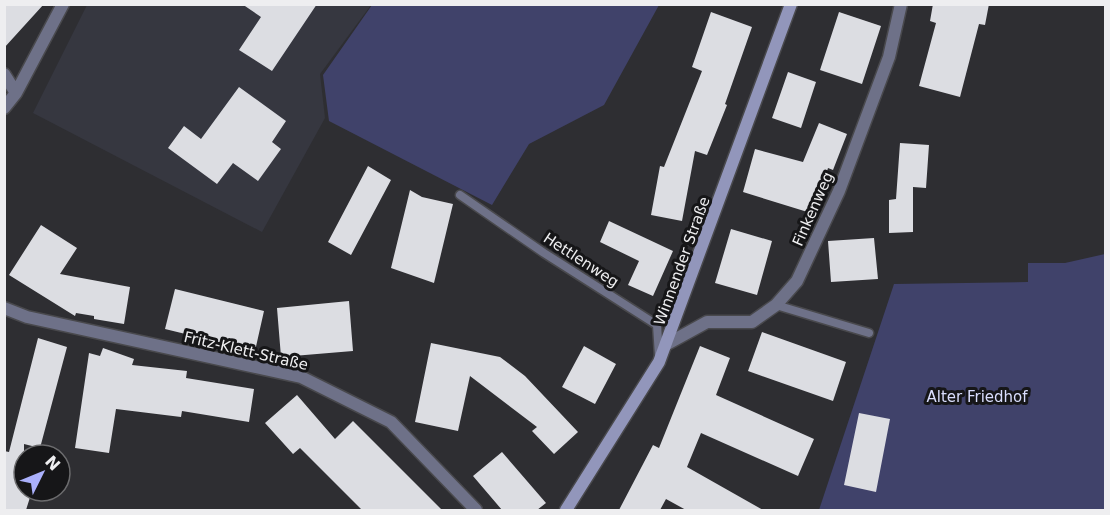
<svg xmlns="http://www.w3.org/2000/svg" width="1110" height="515" font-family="'DejaVu Sans',sans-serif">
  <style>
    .built { fill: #363740 }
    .green { fill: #40426a }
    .building { fill: #dcdde2 }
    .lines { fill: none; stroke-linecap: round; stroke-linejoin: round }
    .lane-casing { stroke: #49494d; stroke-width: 11 }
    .street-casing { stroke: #49494d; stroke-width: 15 }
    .secondary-casing { stroke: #49494d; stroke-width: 15 }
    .lane { stroke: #6e7188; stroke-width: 8 }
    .street { stroke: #6e7188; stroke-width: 12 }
    .secondary { stroke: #9296bb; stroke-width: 12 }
    .labels { text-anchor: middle; stroke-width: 6; stroke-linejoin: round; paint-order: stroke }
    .street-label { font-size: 15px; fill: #eeeef0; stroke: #161618 }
    .park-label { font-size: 15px; fill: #dadefe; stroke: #161618 }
  </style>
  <rect width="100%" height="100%" fill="#2e2e32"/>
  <path class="built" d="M87,5H371L320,74L325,118L262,232L33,113Z"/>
  <path class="green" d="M372,5V4L659,5L604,105L529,144L492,205L329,121L323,75Z
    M1105,254V510H819L894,284L1028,282V263H1065Z"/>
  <path class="building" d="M4,4H44L4,48Z
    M242,4H317L272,71L239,50L261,17Z
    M933,4H989L985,25L979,24L960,97L919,86L936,23L930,21Z
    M711,12L752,27L725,104L727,105L707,155L695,151L682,221L651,215L660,166L664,167L702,71L692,67Z
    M839,12L881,26L862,84L820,70Z
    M788,72L816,82L801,128L772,118Z
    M239,87L286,121L272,142L281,149L258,181L233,163L217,184L168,148L184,126L201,139Z
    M819,123L847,134L833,170L828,168L814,214L743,192L755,149L803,162Z
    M900,143L929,145L926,188L913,187V232L889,233V200L896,199Z
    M368,166L391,180L351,255L328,242Z
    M410,190L422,197L453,204L434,283L391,268Z
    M609,221L673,251L653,296L628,285L639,261L600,242Z
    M41,225L77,248L60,274L130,287L124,324L94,319V316L76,313L75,316L9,275Z
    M731,229L772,241L757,295L715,283Z
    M874,238L878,279L831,282L828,241Z
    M175,289L264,311L255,351L165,329Z
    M349,301L353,351L281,357L277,308Z
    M762,332L846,362L833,401L748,371Z
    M38,338L67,347L40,448L24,444V491H32L26,510H4V451L9,452Z
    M431,343L500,357L525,376L578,432L554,454L532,431L537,427L470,376L458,431L415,422Z
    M584,346L616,364L595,404L562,387Z
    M700,346L730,358L716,395L814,439L798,476L701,433L687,467L763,510H686L666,499L660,510H619L653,445L659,448Z
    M103,348L134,359L132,365L187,371L186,378L254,389L249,422L182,411L181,417L116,409L109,453L75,448L89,353L100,356Z
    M297,395L335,439L353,421L442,510H362L300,448L293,454L265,423Z
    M859,413L890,419L876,492L844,485Z
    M502,452L546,503L537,510H502L473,476Z"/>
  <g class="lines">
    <g class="lane-casing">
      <path id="lane" d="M460,195L544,253L657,325L659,356
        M776,305L869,333"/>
    </g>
    <g class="street-casing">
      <path id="street" d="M4,74L16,93
        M4,108L16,93L63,4
        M4,308L27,317L301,377L391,422L476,510
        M667,344L707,322H752L776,305L797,281L839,191L889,57L901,4"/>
    </g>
    <g class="secondary-casing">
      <path id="secondary" d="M566,510L659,362L791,4"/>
    </g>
    <use href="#lane" class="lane"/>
    <use href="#street" class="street"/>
    <use href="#secondary" class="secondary"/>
  </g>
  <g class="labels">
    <g class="street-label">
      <text transform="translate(813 209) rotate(-66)" y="5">Finkenweg</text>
      <text transform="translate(581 260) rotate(33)" y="5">Hettlenweg</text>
      <text transform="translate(682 261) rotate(-70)" y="5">Winnender Straße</text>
      <text transform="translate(246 351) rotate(13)" y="5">Fritz-Klett-Straße</text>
    </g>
    <g class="park-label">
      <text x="977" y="402">Alter Friedhof</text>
    </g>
  </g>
  <rect width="1110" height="515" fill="none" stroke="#eeeef0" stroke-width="12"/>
  <g transform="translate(42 473) rotate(47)"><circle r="28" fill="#161618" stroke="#6c6c6e" stroke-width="1.5"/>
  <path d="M0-4.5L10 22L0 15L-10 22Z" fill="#aab0fb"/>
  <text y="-9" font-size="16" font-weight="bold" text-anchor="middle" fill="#eeeef0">N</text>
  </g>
</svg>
